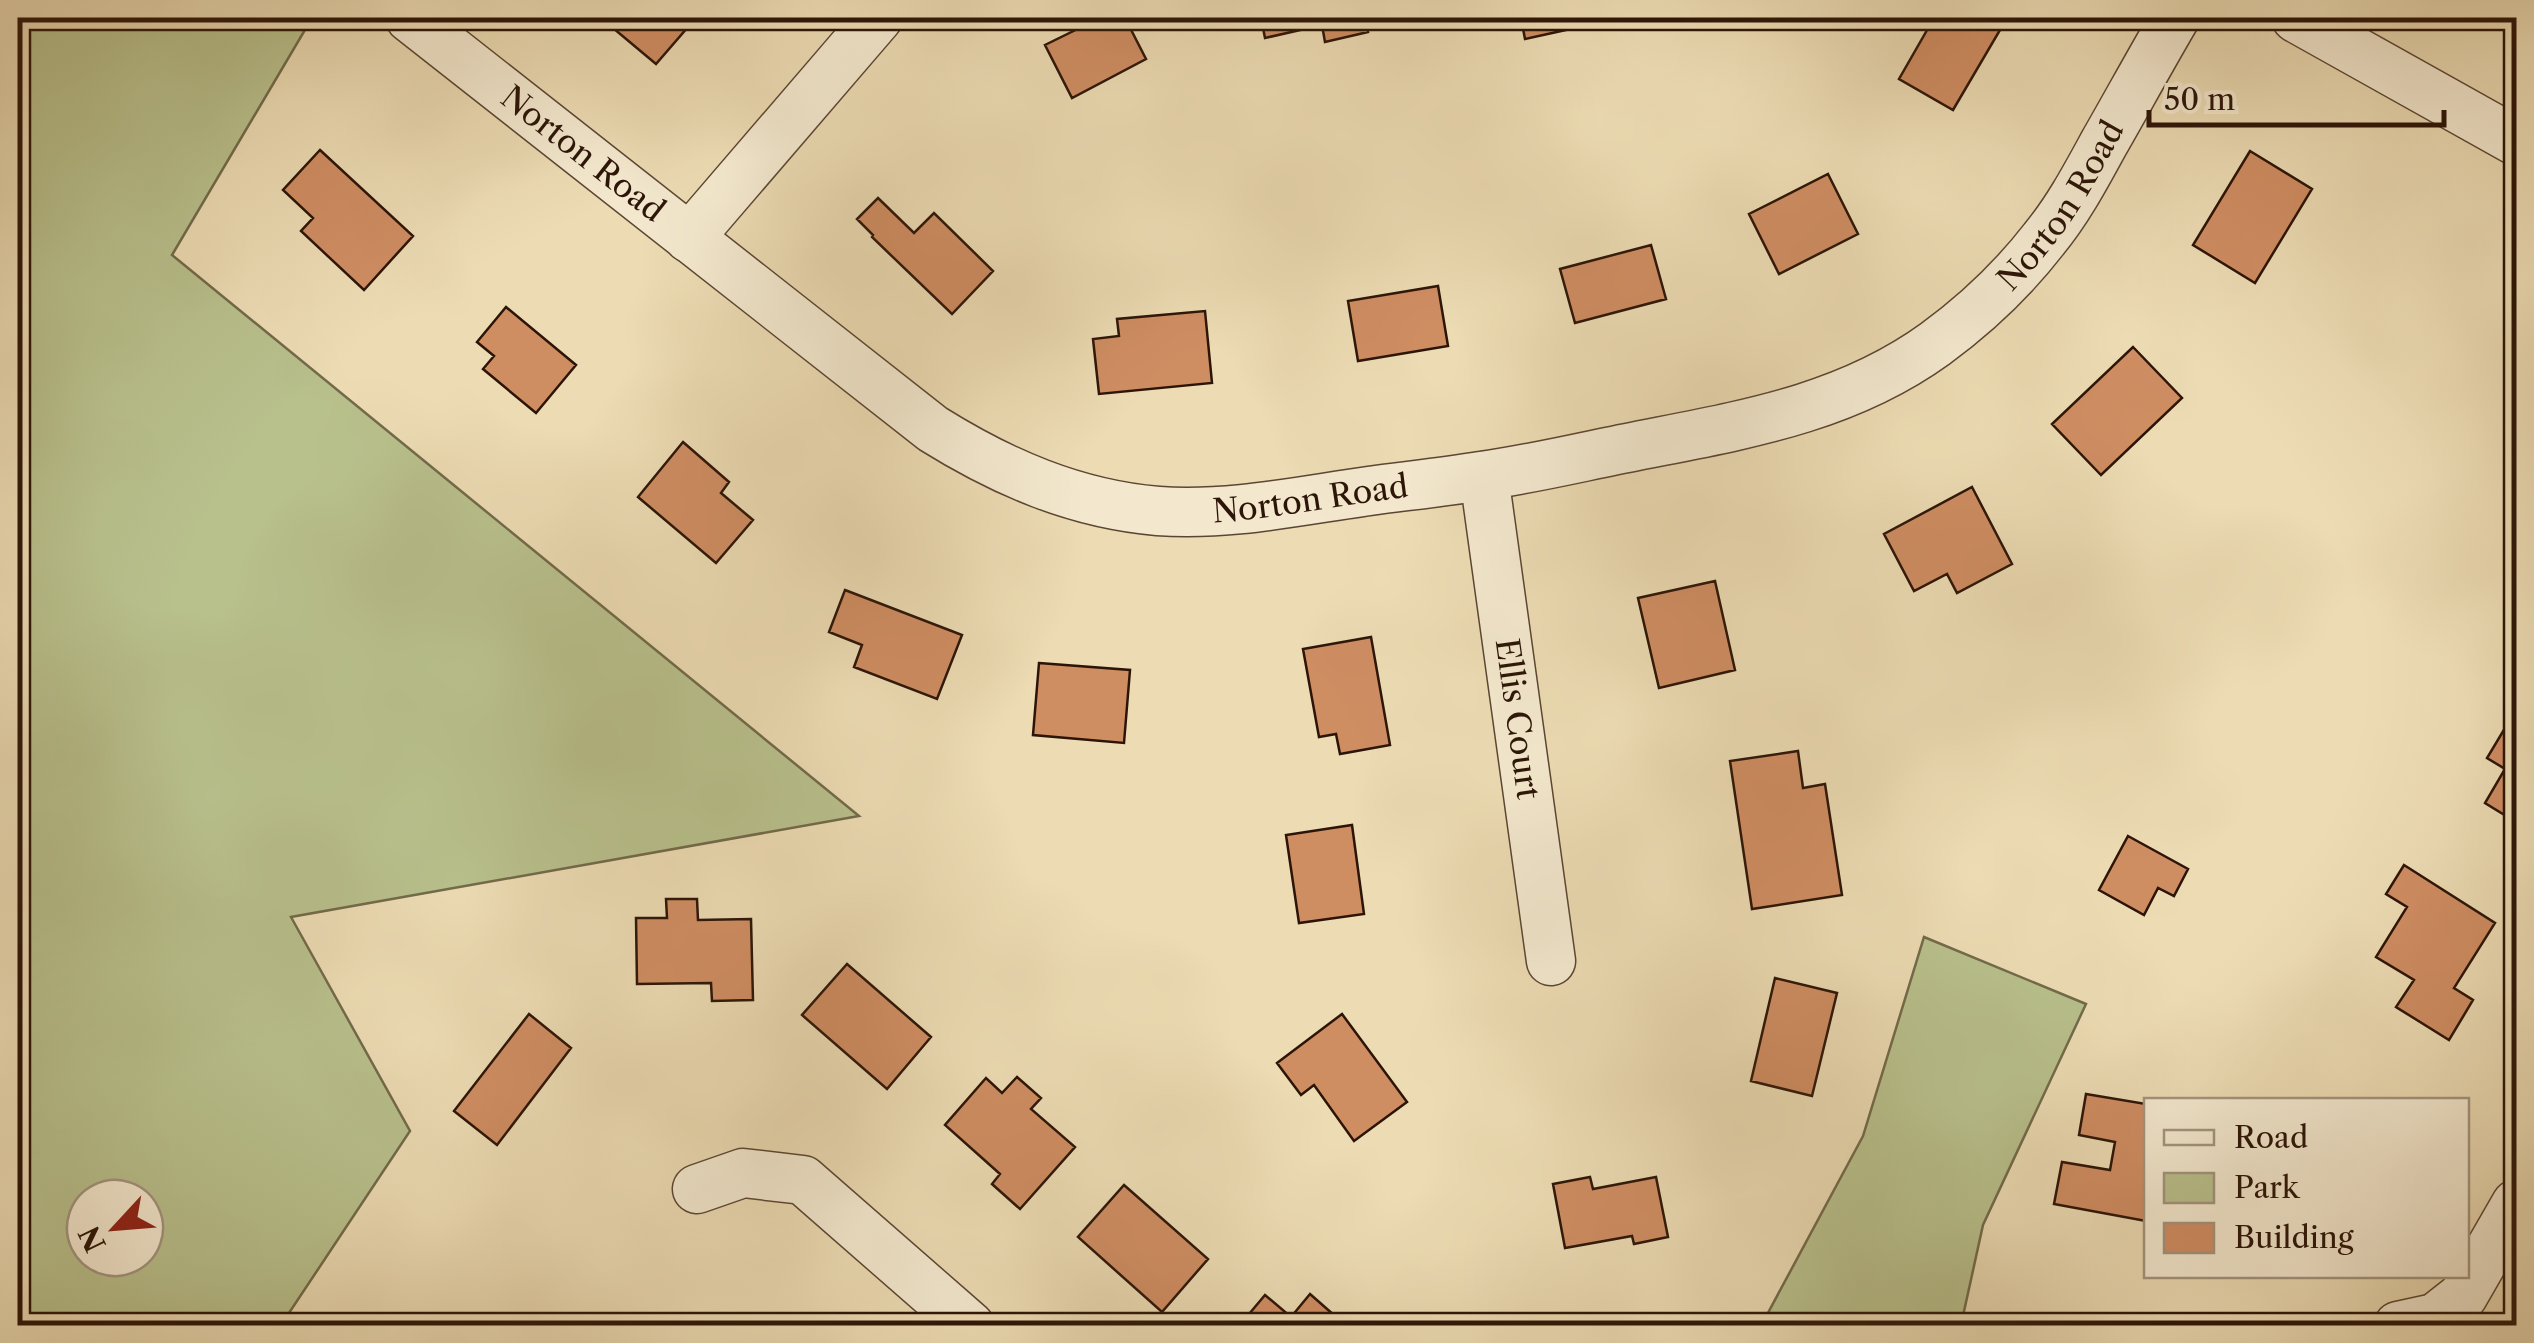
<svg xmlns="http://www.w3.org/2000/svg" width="2534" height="1343" font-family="'Libre Caslon Text',serif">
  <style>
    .green { fill: #b8c08c; stroke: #726a4a; stroke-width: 2.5; fill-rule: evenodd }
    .building { fill: #cf8d62; stroke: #2c1508; stroke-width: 2.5 }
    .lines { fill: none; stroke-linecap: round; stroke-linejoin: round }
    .minor-casing { stroke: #5c4633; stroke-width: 51 }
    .minor { stroke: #f3e8ce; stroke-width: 48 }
    .labels { text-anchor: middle; stroke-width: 8; stroke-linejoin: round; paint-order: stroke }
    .street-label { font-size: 32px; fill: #2c1508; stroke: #f3e8ce }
  </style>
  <rect width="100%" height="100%" fill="#ecdbb3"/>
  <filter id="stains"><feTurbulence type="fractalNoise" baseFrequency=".002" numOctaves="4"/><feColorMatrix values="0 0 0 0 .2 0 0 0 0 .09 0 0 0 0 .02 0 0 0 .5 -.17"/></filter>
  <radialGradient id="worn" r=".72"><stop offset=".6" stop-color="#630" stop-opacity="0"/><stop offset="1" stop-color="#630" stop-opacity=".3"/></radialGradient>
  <path class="green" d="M18,18H312L172,255L859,816L291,917L410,1131L281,1325H18ZM85,1198H145V1258H85Z
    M1924,937L2086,1004L1983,1225L1961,1325H1747L1762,1324L1863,1136Z"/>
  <path class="building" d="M601,18H692L694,20L656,64Z
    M1100,18H1125L1146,59L1072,98L1045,45Z
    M1261,18H1365L1368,32L1325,42L1322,25L1265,38Z
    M1521,18H1582L1584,26L1525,39Z
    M1934,18H1978L2000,30L1953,110L1899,79Z
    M320,150L413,236L364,290L301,231L313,218L283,190Z
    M2250,151L2312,189L2255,283L2193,245Z
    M1828,174L1858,234L1779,274L1749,214Z
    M878,198L914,233L934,213L993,271L952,314L872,237L873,235L857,219Z
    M1651,245L1666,299L1575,323L1560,269Z
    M1438,286L1448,346L1358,361L1348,301Z
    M506,307L576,365L536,413L483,369L494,356L477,342Z
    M1205,311L1212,383L1099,394L1093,339L1119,336L1117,319Z
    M2133,347L2182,398L2101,475L2052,424Z
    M683,442L729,482L721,493L753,520L716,563L638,497Z
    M1972,487L2012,564L1957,593L1947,574L1914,591L1884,534Z
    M1715,581L1735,670L1659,688L1638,598Z
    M845,590L962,635L937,699L854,667L862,645L829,632Z
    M1371,637L1390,745L1340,754L1336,734L1319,737L1303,649Z
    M1039,663L1130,670L1124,743L1033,735Z
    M2508,723L2516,728V822L2485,803L2505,769L2487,758Z
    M1798,751L1803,788L1825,784L1842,895L1752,909L1730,761Z
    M1352,825L1364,914L1299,923L1286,835Z
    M2128,836L2188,869L2174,896L2158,888L2144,915L2099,890Z
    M2404,865L2495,923L2454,988L2473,1000L2449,1040L2396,1007L2414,980L2376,957L2407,907L2386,894Z
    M666,899H697L698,920L751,919L753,1000L712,1001L711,983L637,984L636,918H667Z
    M847,964L931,1037L887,1089L802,1015Z
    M1775,978L1837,993L1812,1096L1751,1081Z
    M529,1014L571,1048L497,1145L454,1111Z
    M1342,1014L1407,1102L1354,1141L1314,1085L1301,1095L1277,1063Z
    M1017,1077L1041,1098L1031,1109L1075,1147L1020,1209L992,1184L1000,1174L945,1125L986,1078L1002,1093Z
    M2086,1094L2146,1104V1221L2054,1204L2062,1162L2110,1170L2115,1142L2079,1135Z
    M1590,1177L1593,1189L1656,1177L1668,1237L1634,1244L1632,1236L1565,1248L1553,1184Z
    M1124,1185L1208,1259L1162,1312L1078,1237Z
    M1310,1294L1335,1316L1327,1326H1239L1265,1295L1291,1317Z"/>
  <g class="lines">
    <g class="minor-casing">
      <g id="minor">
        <path id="s1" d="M410,18L933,429C1002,472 1075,504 1158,511C1229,516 1298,501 1369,491C1406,486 1444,482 1481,476C1533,469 1585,456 1637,446C1743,425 1845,409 1935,344C1976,314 2013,279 2044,239C2068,210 2086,176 2104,143C2128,101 2151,59 2175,18"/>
        <path d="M2296,18L2516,141"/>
        <path d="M689,238L878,18"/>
        <path id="s2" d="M1484,476L1551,961"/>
        <path d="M697,1189L743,1173L803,1180L970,1326"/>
        <path d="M2398,1326L2435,1318L2463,1296L2516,1204"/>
      </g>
    </g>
    <use href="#minor" class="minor"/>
  </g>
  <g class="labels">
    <g class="street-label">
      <text dy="11" stroke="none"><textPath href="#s1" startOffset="220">Norton Road</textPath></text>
      <text dy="11" stroke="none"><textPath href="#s1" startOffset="1898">Norton Road</textPath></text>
      <text dy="11" stroke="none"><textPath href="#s1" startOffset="1060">Norton Road</textPath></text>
      <text dy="11" stroke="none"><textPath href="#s2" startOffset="245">Ellis Court</textPath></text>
    </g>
  </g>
  <rect width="2534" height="1343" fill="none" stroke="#ecdbb3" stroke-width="60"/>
  <rect x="20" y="20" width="2494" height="1303" fill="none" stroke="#2c1508" stroke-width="5"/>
  <rect x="30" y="30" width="2474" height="1283" fill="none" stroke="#2c1508" stroke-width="2.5"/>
  <rect x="2144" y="1098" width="325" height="180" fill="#f3e8ce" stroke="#a3947f" stroke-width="2.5"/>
  <rect x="2164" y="1130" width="50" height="15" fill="#f3e8ce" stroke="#a3947f" stroke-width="2.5"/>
  <text x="2234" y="1148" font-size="30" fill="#2c1508">Road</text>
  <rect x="2164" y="1173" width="50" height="30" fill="#b8c08c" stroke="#a3947f" stroke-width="2.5"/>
  <text x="2234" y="1198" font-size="30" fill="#2c1508">Park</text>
  <rect x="2164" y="1223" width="50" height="30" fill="#cf8d62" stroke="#a3947f" stroke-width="2.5"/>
  <text x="2234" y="1248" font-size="30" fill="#2c1508">Building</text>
  <g transform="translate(115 1228) rotate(244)"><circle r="48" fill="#f3e8ce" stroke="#a3947f" stroke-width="2.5"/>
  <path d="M0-8L18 38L0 25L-18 38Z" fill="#8f2418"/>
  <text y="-15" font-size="28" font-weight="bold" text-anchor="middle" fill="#2c1508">N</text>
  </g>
  <path d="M2149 110v15h295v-15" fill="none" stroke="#2c1508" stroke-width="5"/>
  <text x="2164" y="110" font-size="30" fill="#2c1508" stroke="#f3e8ce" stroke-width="8" paint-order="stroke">50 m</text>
  <rect width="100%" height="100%" filter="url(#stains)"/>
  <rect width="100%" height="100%" fill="url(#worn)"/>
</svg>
